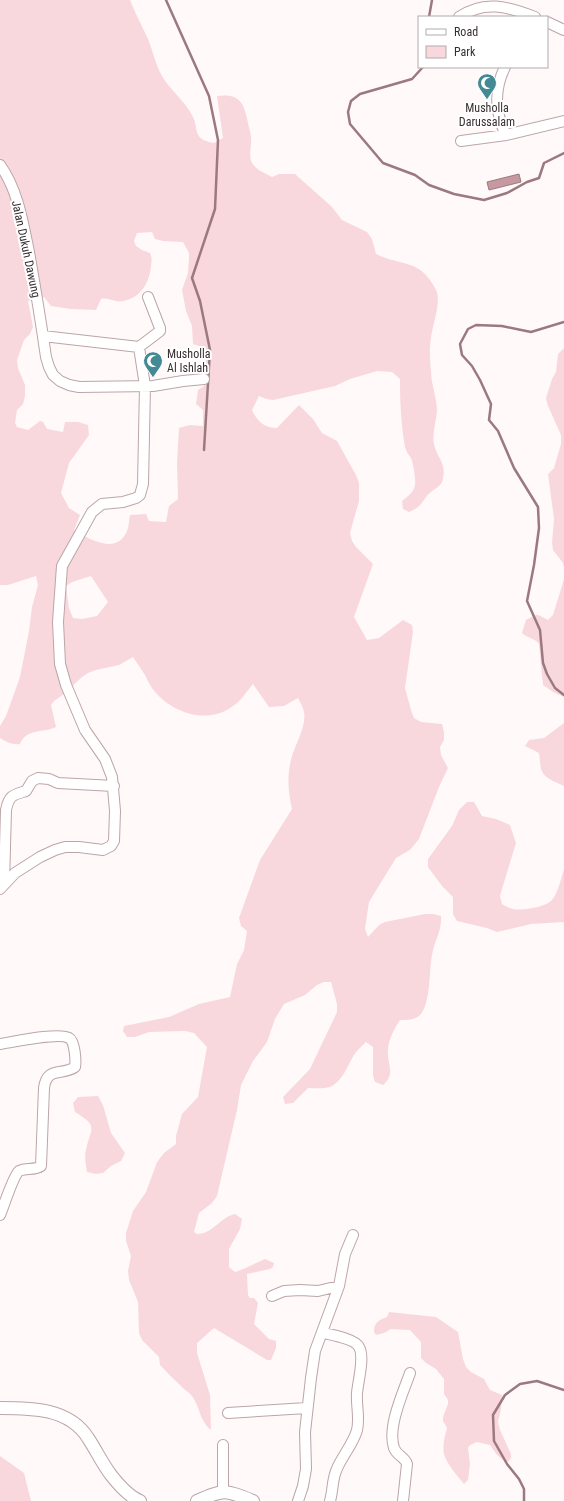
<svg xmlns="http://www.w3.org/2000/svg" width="564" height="1501" font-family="'Roboto Condensed',sans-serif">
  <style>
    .green { fill: #f8d8dd; fill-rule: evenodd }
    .water { fill: #c699a1; stroke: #9b797f }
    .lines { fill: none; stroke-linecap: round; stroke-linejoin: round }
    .stream { stroke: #9b797f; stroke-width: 2.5 }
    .minor-casing { stroke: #bca5a9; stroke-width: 12 }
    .tertiary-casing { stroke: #bca5a9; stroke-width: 14 }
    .minor { stroke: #fff; stroke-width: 10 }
    .tertiary { stroke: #fff; stroke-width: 12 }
    .labels { text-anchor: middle; stroke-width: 4; stroke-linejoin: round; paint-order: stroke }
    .poi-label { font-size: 12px; fill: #372e30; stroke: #fff }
    .street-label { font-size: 12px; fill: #372e30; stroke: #fff }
  </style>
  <rect width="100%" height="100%" fill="#fff9fa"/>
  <path class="green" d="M0,0H130C135,13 142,26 148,39C153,51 155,64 162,76C170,90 185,101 192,115C200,130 191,139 214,143L223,138L217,96C240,93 244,103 248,123C249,128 251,133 251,138C252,146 248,155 252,163C256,170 265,173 272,177L279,174H295L332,207L342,220L367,232L372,239L376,254C403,267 420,258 436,290C442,301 432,326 431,338C429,349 430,361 431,371C431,385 437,397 437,411C436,422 432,433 434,444C437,459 448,463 442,482C440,487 435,488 431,492C422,499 424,506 409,512L403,509L402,501C407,497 414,492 415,485C416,480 413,462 411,458C408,454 406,451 405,447C401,424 400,402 400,379L392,372L377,371L350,379L335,386L273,400L266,399L259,396L252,410C257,421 264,428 277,428L299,405L313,419L322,433L337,441L356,475L359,483V501L350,533L352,541L356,547L373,564L354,617L367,640L379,638L403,620L412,625L413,632L405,688L411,710L414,718L421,722L442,724L444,732V740L440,747L441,755L448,768L439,787L419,839L410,850L396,858L369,902L365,929L368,937L379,925L385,922L425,914H433L441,916C442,931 435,939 432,955C429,969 431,1004 420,1015C415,1020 407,1020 400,1020C394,1029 389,1039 388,1049C386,1064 397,1073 383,1085L375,1082L373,1075V1047L366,1042C362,1046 357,1050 354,1055C348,1065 342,1082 330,1087C323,1089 315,1088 308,1088L293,1103L285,1104L283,1097L310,1069L337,1012V1004L331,982H324L317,985L305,995L284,1004L275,1019L267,1042L253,1061L241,1085L237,1110L217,1196L212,1203L199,1213L194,1232L197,1234C213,1234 220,1217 235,1214L242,1219L240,1229L229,1249V1267L235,1272C246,1269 255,1263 265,1259L274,1263L273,1267L270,1269L247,1274L248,1295L250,1298H254L258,1303L254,1324L269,1339L276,1341V1348L271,1360H267L214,1328L197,1343V1353L210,1395L211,1430C200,1422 200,1407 192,1396C188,1391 183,1389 180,1385C173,1379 167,1372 160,1365L159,1357L142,1340L139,1333L138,1302L129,1280L128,1271L131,1256L126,1241V1233L133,1211L146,1192L157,1162L164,1153L176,1144V1136L182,1114L198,1097L207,1047L194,1033L185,1031L149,1032L135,1037H127L123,1031L124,1026L169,1017L199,1004L230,997L237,964L244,950L247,931L241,926L239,918L260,860L292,809C288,792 287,776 291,760C294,746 307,726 304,712C303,707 300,702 298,698L284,706L269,707L253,684C247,691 241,701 233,706C207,726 169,712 152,688C149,684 147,679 145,675C141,669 137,663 133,657L119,665L96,670L88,673L82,677L64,694L54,701L51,705L56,727C44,733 26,728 20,744C13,745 6,742 0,738V726L6,716L20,677L29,631L32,607L38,585L36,576L8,585H0ZM152,232L155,239L163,241L183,242L189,253V257L188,273L182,290L186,311L192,326L193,344L205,348L206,369L204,386L198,390L196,404L203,410V426L190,425L179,428L177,463L178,499L169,506L166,522L149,521L146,514L130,515C129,520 129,526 127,531C117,555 90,540 74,530L80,515L69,508L61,493L69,463L89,435L88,425L78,422H65L63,432L47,429L43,422L40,421L28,430L17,427L15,423L17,410L23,404L25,396V385L18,368L17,360L24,340L30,334L33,327L28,301L44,297L51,306L71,309L96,310L101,299C109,297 115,303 123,301C141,298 150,282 151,265C152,260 152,257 150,253L142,250L136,246L134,241L137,233ZM91,576L108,602L97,616L82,619L73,618L69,608L66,586L72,582Z
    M564,348V567L563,563L553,550L552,543L554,519L548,474L554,468L561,444V435L548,406L546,398L552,379L556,372L558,354Z
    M564,579V697L553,692L543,685L539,644C535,638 527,638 522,633L526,620C540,613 535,614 548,620L553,615Z
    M564,723V786C556,782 544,779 541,769C540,764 540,758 539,753L525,746L529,740L544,738Z
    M467,802H474L482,816L496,819L510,825L516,843L502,889L500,896L502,904C506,906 508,908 513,909C522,911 546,907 552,900C558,893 561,878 564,870V922L531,924L497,932L487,928L457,921L453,914V897L442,886L428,867V859L452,826L459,810Z
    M98,1096L103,1105L111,1133L125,1153L121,1161L111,1166L103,1173L96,1174L87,1172C86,1165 84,1157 86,1150C91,1126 99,1127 75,1112L73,1103L78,1097Z
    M389,1312L436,1317L458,1332L463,1359L466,1367L471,1372L484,1379L490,1390L502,1395L501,1409L498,1422L500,1430L511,1454V1458L507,1463L497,1455L490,1445L477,1442L470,1445L468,1448L470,1464L468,1480L464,1484C458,1477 446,1463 444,1454C442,1445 445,1436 447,1428L443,1421V1417L448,1404V1400L444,1394V1379L436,1369L426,1363L421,1358V1342L410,1330L391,1329L384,1333L376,1335L374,1332C374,1322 379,1320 387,1317Z
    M0,1456L24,1473L31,1501H0Z"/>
  <path class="water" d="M519,174L521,182L489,190L487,182Z"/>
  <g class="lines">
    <path class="stream" d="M166,0L209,96L218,140L215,209L192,278L200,301L210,350L204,450
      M429,17L432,0
      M423,67L412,79L360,94L351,101L348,112L350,124L383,163L415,175L429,185L454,194L484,200L507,193L527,182L539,178L544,163L564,153
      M564,322L531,332L502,326L476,325L468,329L460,344L462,355L472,366L480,380L491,404L489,420L498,431L514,468L538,507L539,528L534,565L527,601L540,630L543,663L547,674L555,688L564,695
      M524,1501V1489L519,1479L507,1464L494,1441L493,1415L505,1395L520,1384L537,1381L564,1390"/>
    <g class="minor-casing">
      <path id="minor" d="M459,17C484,0 507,6 535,17
        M547,22L564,30
        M505,67C494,89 495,113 506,135
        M461,141L506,135L564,121
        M0,165C18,190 23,223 29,252C35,286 41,322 46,357L49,367L53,375L60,381L69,385L79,387L153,386L183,381L204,379
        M139,347L160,331V328L148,297
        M4,884L6,810C9,795 13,795 26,791L32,781L38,778L49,779L58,783L114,786
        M0,889L15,873L40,857L55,850L65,847H79L103,850L111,846L114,841L115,811L112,777L105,759L85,730L66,685L60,664L58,622L62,566L92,512L102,504L123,502L136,498L140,495L143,484L145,386L139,347L43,336
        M0,1044C13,1042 59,1032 69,1038C75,1041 76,1061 75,1067C62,1076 47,1066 44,1088L41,1166C34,1171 26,1167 19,1171C13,1176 4,1206 0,1215
        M272,1296L284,1291L300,1290L318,1291L339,1286
        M323,1333C332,1335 355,1339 359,1347C365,1357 358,1381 357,1393C356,1405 360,1418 357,1430C353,1445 341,1457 336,1471C332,1481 333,1491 330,1501
        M228,1413L307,1408
        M223,1445V1492
        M298,1501L303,1486L306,1469L305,1432L311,1378L315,1351L339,1286L345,1254L353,1235
        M403,1501L407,1464C405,1457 397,1456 394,1448C387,1427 403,1393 410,1373"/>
    </g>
    <g class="tertiary-casing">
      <path id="tertiary" d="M0,1408C32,1408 69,1408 88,1438C96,1450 102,1463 111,1475C118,1484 128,1496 140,1501
        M197,1501C224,1489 226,1490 253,1501"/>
    </g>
    <use href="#minor" class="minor"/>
    <use href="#tertiary" class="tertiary"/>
  </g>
  <defs>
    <g id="mosque-pin" transform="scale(1)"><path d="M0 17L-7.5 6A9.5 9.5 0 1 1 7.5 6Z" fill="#438a94" stroke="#fff"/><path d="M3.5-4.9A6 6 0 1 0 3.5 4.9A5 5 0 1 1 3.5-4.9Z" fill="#fff"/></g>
  </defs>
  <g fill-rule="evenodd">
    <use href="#mosque-pin" x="487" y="83"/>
    <use href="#mosque-pin" x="153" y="361"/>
  </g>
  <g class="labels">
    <g class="poi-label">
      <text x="487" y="112">Musholla<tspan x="487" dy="14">Darussalam</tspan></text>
      <text x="167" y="358" text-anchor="start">Musholla<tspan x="167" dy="14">Al Ishlah</tspan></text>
    </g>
    <g class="street-label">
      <text transform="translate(26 249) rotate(78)" y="4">Jalan Dukuh Dawung</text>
    </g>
  </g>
  <rect x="418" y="16" width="130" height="52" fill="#ffffff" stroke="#afabac"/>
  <rect x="426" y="29" width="20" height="6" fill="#ffffff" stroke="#afabac"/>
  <text x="454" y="36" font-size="12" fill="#372e30">Road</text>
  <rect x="426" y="46" width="20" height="12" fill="#f8d8dd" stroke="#afabac"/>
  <text x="454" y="56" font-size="12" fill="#372e30">Park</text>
</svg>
